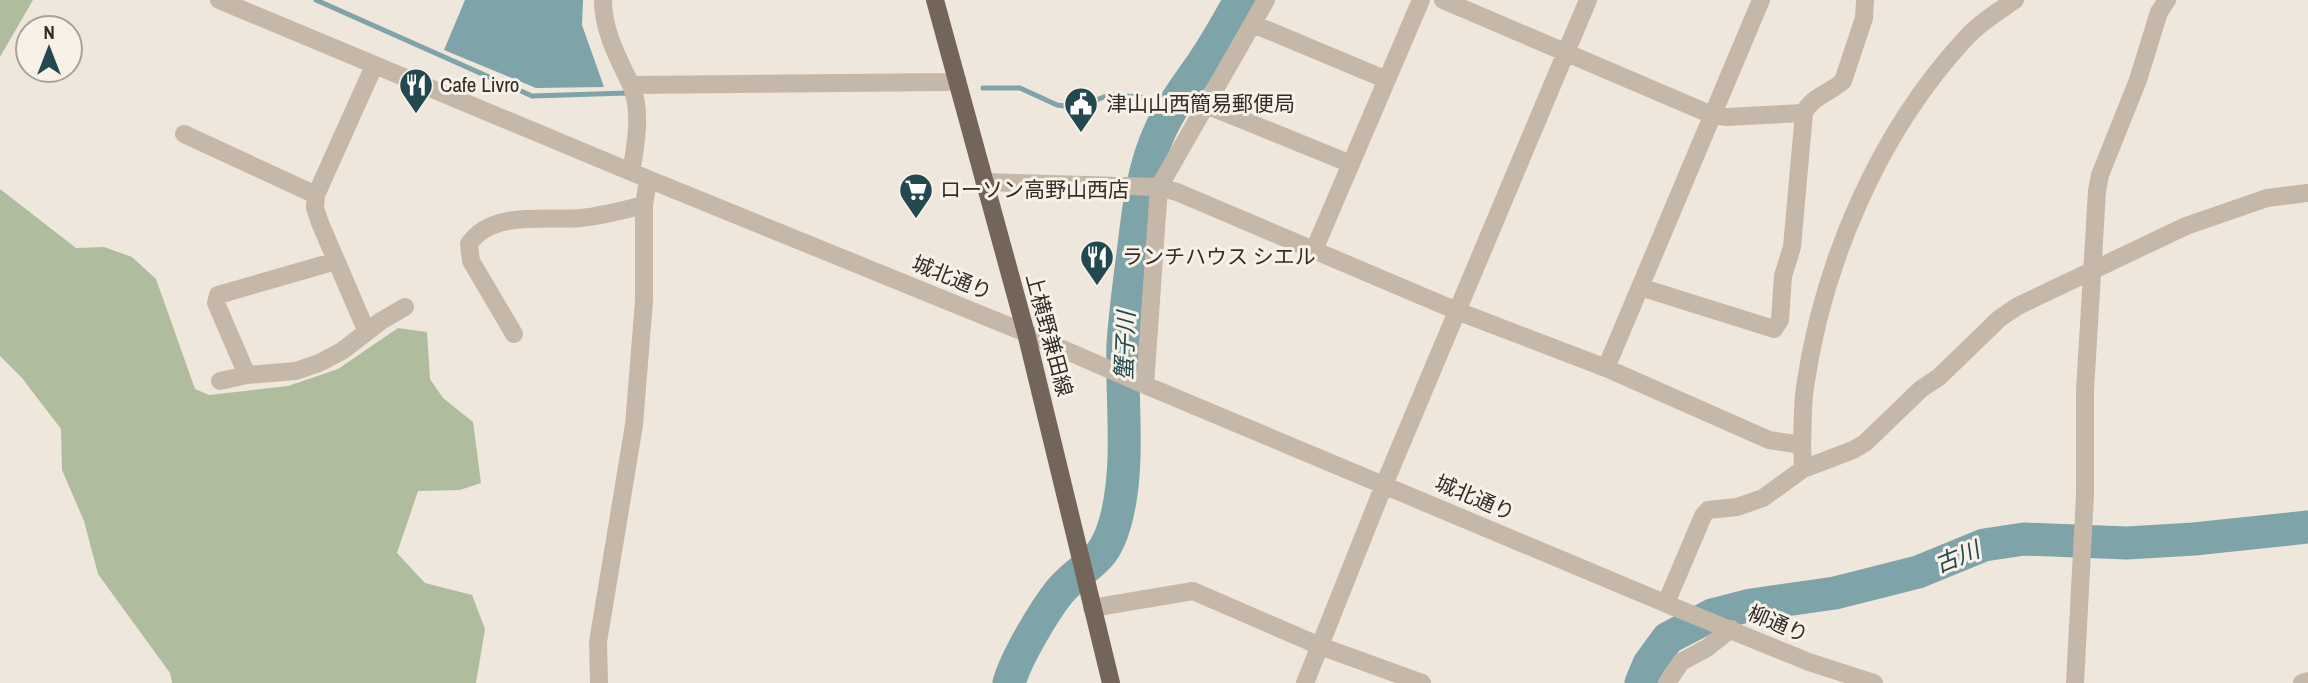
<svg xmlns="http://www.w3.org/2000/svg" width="2308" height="683" font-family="'Archivo Narrow','Noto Sans JP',sans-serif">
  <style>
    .green { fill: #afbc9d }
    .water { fill: #7ea3a8 }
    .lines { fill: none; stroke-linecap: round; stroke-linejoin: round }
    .stream { stroke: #7ea3a8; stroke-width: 5 }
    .river { stroke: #7ea3a8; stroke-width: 33 }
    .minor { stroke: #c5b8a9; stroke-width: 18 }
    .major { stroke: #74655b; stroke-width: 18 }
    .labels { text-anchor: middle; stroke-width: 6; stroke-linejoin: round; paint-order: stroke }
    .poi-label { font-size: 21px; fill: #332c28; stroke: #f7f1e7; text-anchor: start }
    .street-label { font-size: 21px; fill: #332c28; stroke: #f7f1e7 }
    .water-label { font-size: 23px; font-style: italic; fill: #224950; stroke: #f7f1e7 }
  </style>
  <rect width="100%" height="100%" fill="#efe7dc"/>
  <path class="green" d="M0,0H33L0,57Z
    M0,189L76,248L104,247L132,257L156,279L195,389L209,395L288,386L338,369L398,328L427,332L430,379L443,398L473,422L481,483L460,490L418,491L397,553L425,583L472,595L485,629L476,683H172L170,673L98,574L84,521L62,470L61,429L22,378L0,356Z"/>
  <path class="water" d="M465,0H583L582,25L604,87L536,88L444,50Z"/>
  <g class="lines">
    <path class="stream" d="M316,0L532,96L627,93
      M983,88H1020L1057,105L1073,107L1086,104L1109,95L1140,97L1170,111"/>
    <path class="river" d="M1009,683C1016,658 1044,611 1060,591C1085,562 1103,566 1115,523C1131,467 1121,401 1123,344C1125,314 1129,284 1133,254C1138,213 1142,169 1160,131C1171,107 1187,85 1202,64C1216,43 1228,22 1240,0
      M1641,683L1649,664L1668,638L1712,615L1751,605L1835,593L1918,572L1984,545L2024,539L2127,543L2194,539L2308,527"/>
    <path class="minor" d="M219,0L648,179L1026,333L1145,385L1674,607L1809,662L1874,683
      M603,0C603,31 618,58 631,85L947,82L957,80
      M1443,0L1712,115L1727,117L1804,113
      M1253,24L1387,80
      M1206,105L1351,164
      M184,134L316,195L374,66
      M631,172C636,145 642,110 631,85
      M984,182L1159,187L1177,192L1457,311L1606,368L1769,440L1802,445L1803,469
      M316,195L315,208L320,223L363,323L369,329
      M1314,250L1421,0
      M1640,287L1774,329L1780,320L1783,276L1792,247L1804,113C1812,96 1830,93 1843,81L1864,18L1865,0
      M514,334L471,261L469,244C491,210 546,221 580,218C602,216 623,210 644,205
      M1606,368L1761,0
      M247,375L216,303L218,295L336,261
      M220,381L247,375L296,371L319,363L342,351L381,321L405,307
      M1145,385L1159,187L1266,0
      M1802,445C1803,426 1802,406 1805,387C1823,262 1879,132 1965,39C1979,23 1998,12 2015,0
      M1666,603L1703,516L1708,510L1737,507L1763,498L1803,469L1853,450L1865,443L1921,389L1939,377L2000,318L2018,306L2186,226L2267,198L2308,193
      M1092,608L1193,591L1320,646L1422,683
      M599,683L598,642L634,425L644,301V205L648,179
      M1305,683L1384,485L1588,0
      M1667,683L1681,662L1707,648L1731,629
      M2075,683L2085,495V390L2097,191L2100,175L2138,80L2159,12L2167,0
      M2302,683L2308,681"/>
    <path class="major" d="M935,0L1026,333L1111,683"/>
  </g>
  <defs>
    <g id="restaurant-pin" transform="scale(1.75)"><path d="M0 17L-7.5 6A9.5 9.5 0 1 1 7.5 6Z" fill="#224950" stroke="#f7f1e7"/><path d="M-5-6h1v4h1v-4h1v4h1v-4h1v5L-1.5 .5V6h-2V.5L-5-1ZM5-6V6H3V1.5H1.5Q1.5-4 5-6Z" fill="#fff"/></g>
    <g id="civic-pin" transform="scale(1.75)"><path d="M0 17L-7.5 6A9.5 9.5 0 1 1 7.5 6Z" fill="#224950" stroke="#f7f1e7"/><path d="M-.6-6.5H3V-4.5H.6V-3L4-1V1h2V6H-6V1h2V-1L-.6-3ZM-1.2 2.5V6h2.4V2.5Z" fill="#fff"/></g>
    <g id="supermarket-pin" transform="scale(1.75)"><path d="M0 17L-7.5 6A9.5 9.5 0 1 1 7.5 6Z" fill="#224950" stroke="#f7f1e7"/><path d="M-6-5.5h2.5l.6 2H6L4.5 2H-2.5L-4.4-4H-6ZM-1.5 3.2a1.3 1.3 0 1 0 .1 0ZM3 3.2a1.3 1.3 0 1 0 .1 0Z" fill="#fff"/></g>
  </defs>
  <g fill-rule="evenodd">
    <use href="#restaurant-pin" x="416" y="85"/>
    <use href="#civic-pin" x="1081" y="104"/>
    <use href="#supermarket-pin" x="916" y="190"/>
    <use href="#restaurant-pin" x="1097" y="257"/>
  </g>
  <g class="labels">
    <g class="poi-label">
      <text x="440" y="92">Cafe Livro</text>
      <text x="1106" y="111">津山山西簡易郵便局</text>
      <text x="940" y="197">ローソン高野山西店</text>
      <text x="1122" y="264">ランチハウス シエル</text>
    </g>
    <g class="street-label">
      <text transform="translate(952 278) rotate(22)" y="7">城北通り</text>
      <text transform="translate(1049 335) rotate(75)" y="7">上横野兼田線</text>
      <text transform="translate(1475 498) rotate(23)" y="7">城北通り</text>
      <text transform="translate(1778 624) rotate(23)" y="7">柳通り</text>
    </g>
    <g class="water-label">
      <text transform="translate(1125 346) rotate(-88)" y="8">蟹子川</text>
      <text transform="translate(1957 557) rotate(-22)" y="8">古川</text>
    </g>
  </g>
  <g transform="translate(49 49)"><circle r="33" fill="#f7f1e7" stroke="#a9a29b" stroke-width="2"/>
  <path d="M0-5L12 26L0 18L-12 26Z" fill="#224950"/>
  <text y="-10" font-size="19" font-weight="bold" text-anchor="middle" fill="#332c28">N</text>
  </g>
</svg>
